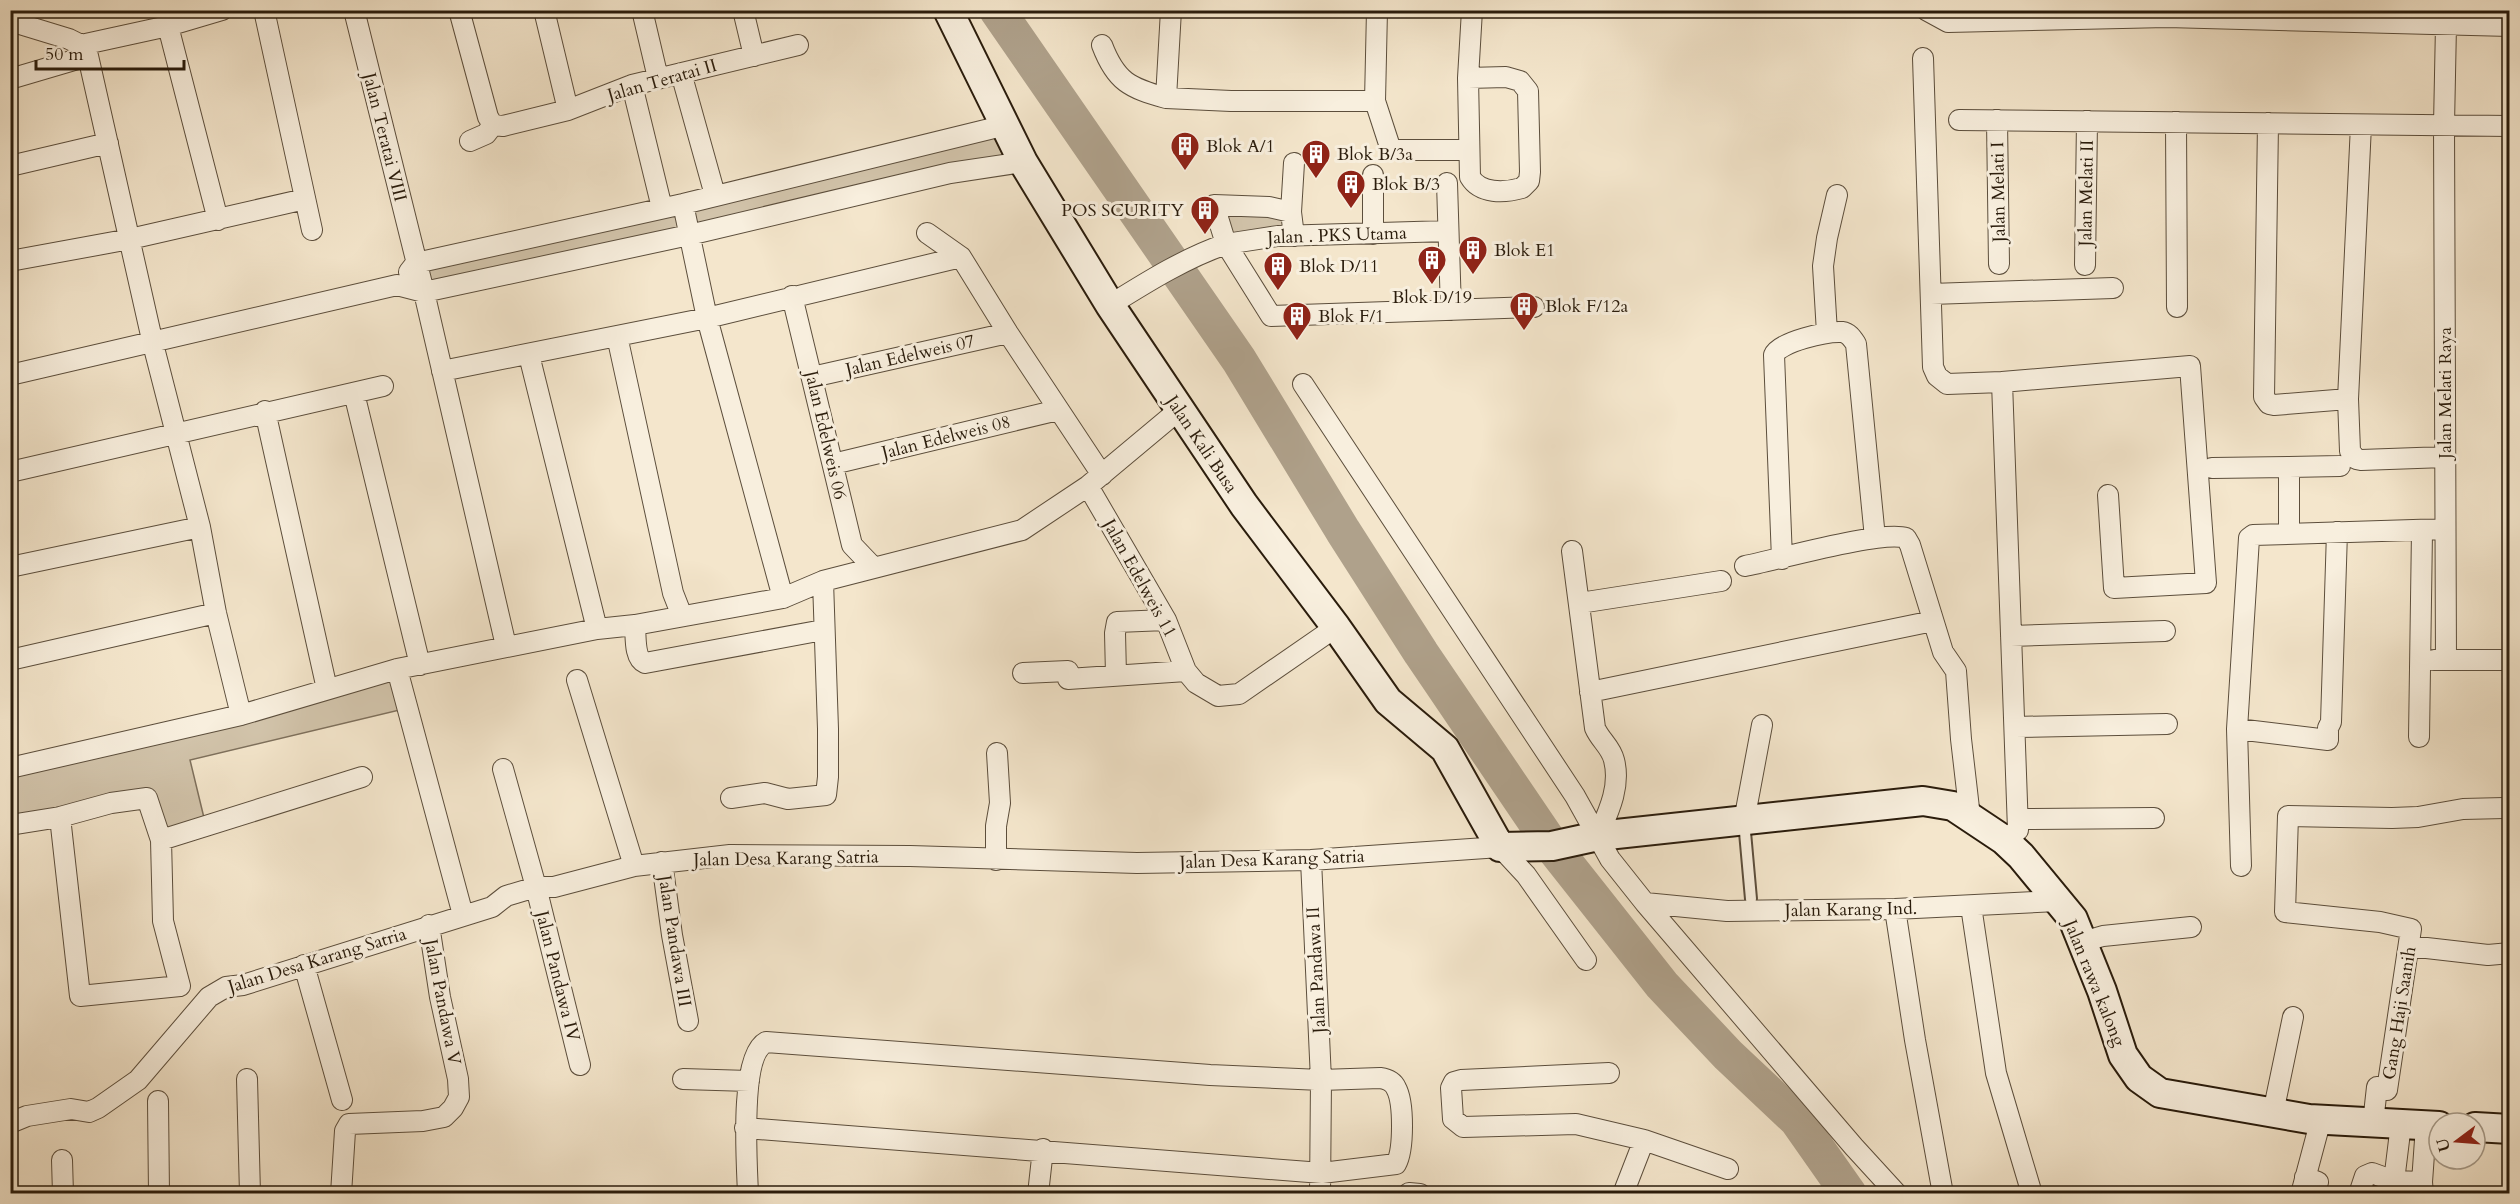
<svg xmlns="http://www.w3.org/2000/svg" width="2520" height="1204" font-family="Cardo,serif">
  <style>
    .green { fill: #d2c4ab; stroke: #7e705c; stroke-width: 1.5 }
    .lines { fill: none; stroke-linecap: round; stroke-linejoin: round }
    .river { stroke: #afa18b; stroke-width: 36 }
    .lane-casing { stroke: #5c4e3c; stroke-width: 14 }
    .street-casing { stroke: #5c4e3c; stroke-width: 22 }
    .secondary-casing { stroke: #2a1c0c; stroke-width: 32 }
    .lane { stroke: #f8efde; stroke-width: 10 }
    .street { stroke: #f8efde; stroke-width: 20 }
    .secondary { stroke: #f8efde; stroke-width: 28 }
    .labels { text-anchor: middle; stroke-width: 6; stroke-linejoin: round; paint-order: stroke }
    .street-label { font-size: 18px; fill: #2a1c0c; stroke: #f8efde }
    .poi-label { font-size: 18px; fill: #2a1c0c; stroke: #f8efde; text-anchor: start }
  </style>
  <rect width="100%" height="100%" fill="#f4e6cc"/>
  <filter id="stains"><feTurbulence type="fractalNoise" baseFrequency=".00333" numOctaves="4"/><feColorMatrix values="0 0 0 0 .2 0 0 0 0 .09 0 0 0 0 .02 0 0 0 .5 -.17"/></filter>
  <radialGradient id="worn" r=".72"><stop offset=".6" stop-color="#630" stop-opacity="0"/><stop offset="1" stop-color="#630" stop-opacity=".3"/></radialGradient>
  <path class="green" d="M1006,125L1023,162L424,292L416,263Z
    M1214,205L1291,212L1294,236L1226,244Z
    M397,669L408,708L190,760L206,826L161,840L147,798L11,825V768Z"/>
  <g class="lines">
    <path class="river" d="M997,10L1239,360L1343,531L1421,653L1552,846L1662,985L1728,1055L1797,1120L1849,1194"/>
    <g class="lane-casing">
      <path id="lane" d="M1744,821L1751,899"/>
    </g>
    <g class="street-casing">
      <path id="street" d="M222,10L168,26L81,45L88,56L153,344L200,527L216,613L241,715
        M264,10L312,230
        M354,10L424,292L506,646
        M459,10L488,117L493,125
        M544,10L568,110
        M642,10L658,78
        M743,10L754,56
        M1171,10L1166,98L1231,101H1375
        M1377,10L1375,101L1390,147L1400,150H1469
        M1926,10L1948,22L2167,17L2510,26
        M10,21L69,39L81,45
        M168,26L218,220
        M1102,45C1116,82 1130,88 1166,98
        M1923,58L1933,367L1937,376L1947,384L2002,382
        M681,73L715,195
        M1468,78L1506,77L1520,81L1528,91L1530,172L1529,181L1522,188C1504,193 1480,194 1470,177L1468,78L1472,10
        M10,79L88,56
        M632,85L662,208
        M1959,120L2510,126
        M1997,120L1999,264
        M2176,122L2177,307
        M2268,123L2264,397L2269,404L2274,405L2348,399
        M493,125L503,126L568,110L632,85L798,45
        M2361,125L2348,399L2350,451L2356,459L2361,460L2445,457
        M470,141L486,134L493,125
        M10,166L108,143
        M1373,175V234
        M1447,183L1451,310
        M683,204L707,318L783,598
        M1291,212L1294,163
        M927,233L961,257L1008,333L1102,475
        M1294,236L1291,212L1269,207L1214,205L1226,244L1278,236L1448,231
        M10,261L130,239L305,199
        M2085,265L2087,121
        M409,272L416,263L683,204L1006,125
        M1931,294L2113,288
        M792,296L852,545L873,567
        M1110,305C1147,282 1185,258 1226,244L1271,316L1534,307
        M1827,333L1823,266L1827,238L1837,195
        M617,336L673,593L682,616
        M529,355L597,629
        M442,371L707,318L961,257
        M10,375L397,285L424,292L689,235L950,173L1023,162
        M812,377L1008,333
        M1303,384L1575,796L1610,859L1645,903L1854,1147L1897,1194
        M354,393L420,665
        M265,411L327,689
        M833,464L1058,410
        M2289,467L2340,466
        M2212,468L2289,467V534
        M10,472L383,386
        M1088,486L1166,620L1186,671L1196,683L1218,696L1239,694L1336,627
        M1572,551L1595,728C1600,740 1611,747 1614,760C1621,787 1608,813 1598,836
        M1782,559L1774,355C1779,342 1827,331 1842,332C1849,333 1852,338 1856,344L1875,538
        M1745,566C1777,560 1881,530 1906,538L1910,545L1943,652L1956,671L1961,739L1970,817
        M10,567L200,527
        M1580,603L1721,581
        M635,625C636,637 634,658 645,663L823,630
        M2011,636L2165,631
        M10,660L216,613
        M2434,660H2510
        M2446,660L2444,125L2446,25
        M397,669L463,915
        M1023,673L1068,671V679L1186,671
        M1116,675L1115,633L1117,622L1166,620
        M577,680L634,866
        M1590,692L1933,621
        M2015,727L2167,724
        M2237,729L2328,740V728L2331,722L2337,532
        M2419,737L2422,531
        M10,768L241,715L397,669L597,629L635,625L783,598L823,581L1022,530L1088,486L1179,410
        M503,769L536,887L580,1065
        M731,798L765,793L788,799L826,795L828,777V729L823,581
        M2018,819L2154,818
        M1744,821L1762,725
        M10,825L60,817L111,803L147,798L161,840L163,921L180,986L80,996L60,817
        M161,840L362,777
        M2004,840L2018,830L2002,382L2190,366L2206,583L2114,588L2108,495
        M996,860V826L1000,803L997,753
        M1311,860L1321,1080L1320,1194
        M662,862L672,935L688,1021
        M2241,866L2237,729L2249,538L2253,535L2445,529
        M1645,903L1727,911L1895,909L2057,901
        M1971,906L1996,1073L2032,1194
        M1895,909L1915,1040L1943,1194
        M2082,942L2103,936L2191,927
        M2409,946L2488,955L2510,953
        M304,965L342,1100
        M1609,1073L1461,1080L1454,1082L1451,1088L1453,1119L1463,1127L1576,1124L1644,1140L1728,1169
        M247,1079L250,1194
        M683,1079L749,1081
        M158,1101L159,1194
        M2273,1113L2293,1017
        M10,1123L27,1116L71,1109L89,1112L98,1108L138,1080L209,997L226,987L243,985L492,907L506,896L536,887H554L634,866L730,855L910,856L1137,863L1311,860L1500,847L1526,875L1586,960
        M2373,1123L2377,1087L2387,1090L2411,929L2380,922L2285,912L2288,816L2392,818L2418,817L2463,809L2504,808
        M745,1128L1322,1173L1396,1164C1404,1150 1404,1102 1396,1088C1393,1081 1387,1079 1380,1078L1321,1080L1210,1075L766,1042C739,1056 747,1165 748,1194
        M62,1160L63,1194
        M2305,1177L2318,1182L2316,1189L2319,1194
        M2394,1181L2401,1124
        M2422,1182L2426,1126
        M1409,1193L1420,1194
        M341,1194L345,1131L349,1124L423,1121L444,1117L453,1108L459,1097L458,1079L440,997L429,925
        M1038,1194L1043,1149
        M1623,1194L1644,1140
        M2301,1194L2321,1119
        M2359,1194L2365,1176L2372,1173L2394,1181L2422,1182L2423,1194"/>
    </g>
    <g class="secondary-casing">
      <path id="secondary" d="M948,10L1023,162L1110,305L1244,505L1336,627L1388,701L1445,749L1500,847L1552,846L1598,836L1923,801L1953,806L2004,840L2021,856L2073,919L2102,991L2123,1055L2139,1078L2160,1093L2309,1119L2439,1126
        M2475,1127L2510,1129"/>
    </g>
    <use href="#lane" class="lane"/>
    <use href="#street" class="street"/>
    <use href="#secondary" class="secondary"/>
  </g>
  <defs>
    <g id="building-pin" transform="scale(1.5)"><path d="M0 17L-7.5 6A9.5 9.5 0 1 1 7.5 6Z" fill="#8f2418" stroke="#f8efde"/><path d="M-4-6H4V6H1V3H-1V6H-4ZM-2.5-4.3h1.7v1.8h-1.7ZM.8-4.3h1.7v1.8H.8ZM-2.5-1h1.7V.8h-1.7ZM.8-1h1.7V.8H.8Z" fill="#fff"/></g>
  </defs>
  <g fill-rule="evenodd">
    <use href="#building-pin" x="1185" y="146"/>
    <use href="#building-pin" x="1316" y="154"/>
    <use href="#building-pin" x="1351" y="184"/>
    <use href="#building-pin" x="1205" y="210"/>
    <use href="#building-pin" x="1473" y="250"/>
    <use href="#building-pin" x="1432" y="260"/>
    <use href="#building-pin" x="1278" y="266"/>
    <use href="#building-pin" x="1524" y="306"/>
    <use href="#building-pin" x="1297" y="316"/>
  </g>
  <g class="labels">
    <g class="street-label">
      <text transform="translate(662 80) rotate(-16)" y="6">Jalan Teratai II</text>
      <text transform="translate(385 137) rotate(76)" y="6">Jalan Teratai VIII</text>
      <text transform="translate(1998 192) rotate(-91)" y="6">Jalan Melati I</text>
      <text transform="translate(2086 193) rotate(-89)" y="6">Jalan Melati II</text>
      <text transform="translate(1337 235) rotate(-2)" y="6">Jalan . PKS Utama</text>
      <text transform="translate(910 355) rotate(-13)" y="6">Jalan Edelweis 07</text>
      <text transform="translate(2445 393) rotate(-90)" y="6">Jalan Melati Raya</text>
      <text transform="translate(826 435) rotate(77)" y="6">Jalan Edelweis 06</text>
      <text transform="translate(946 437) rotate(-14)" y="6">Jalan Edelweis 08</text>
      <text transform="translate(1202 444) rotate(56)" y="6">Jalan Kali Busa</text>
      <text transform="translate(1140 578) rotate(61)" y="6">Jalan Edelweis 11</text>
      <text transform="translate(786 858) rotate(-1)" y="6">Jalan Desa Karang Satria</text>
      <text transform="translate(1272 859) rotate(-2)" y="6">Jalan Desa Karang Satria</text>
      <text transform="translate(1851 909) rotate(-1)" y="6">Jalan Karang Ind.</text>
      <text transform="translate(675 941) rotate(81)" y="6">Jalan Pandawa III</text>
      <text transform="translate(317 960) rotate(-17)" y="6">Jalan Desa Karang Satria</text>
      <text transform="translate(1316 970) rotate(-93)" y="6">Jalan Pandawa II</text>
      <text transform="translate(558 976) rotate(76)" y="6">Jalan Pandawa IV</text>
      <text transform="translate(2095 983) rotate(68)" y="6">Jalan rawa kalong</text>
      <text transform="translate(443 1002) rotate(79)" y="6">Jalan Pandawa V</text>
      <text transform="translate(2399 1013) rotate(-81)" y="6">Gang Haji Saanih</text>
    </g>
    <g class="poi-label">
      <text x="1206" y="152">Blok A/1</text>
      <text x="1337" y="160">Blok B/3a</text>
      <text x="1372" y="190">Blok B/3</text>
      <text x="1184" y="216" text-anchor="end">POS SCURITY</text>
      <text x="1494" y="256">Blok E1</text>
      <text x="1299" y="272">Blok D/11</text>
      <text x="1432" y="303" text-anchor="middle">Blok D/19</text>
      <text x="1545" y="312">Blok F/12a</text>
      <text x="1318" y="322">Blok F/1</text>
    </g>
  </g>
  <rect width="2520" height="1204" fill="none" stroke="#f4e6cc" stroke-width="36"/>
  <rect x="12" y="12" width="2496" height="1180" fill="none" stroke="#2a1c0c" stroke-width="3"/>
  <rect x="18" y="18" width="2484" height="1168" fill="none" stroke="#2a1c0c" stroke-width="1.5"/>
  <g transform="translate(2457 1141) rotate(254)"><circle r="28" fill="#f8efde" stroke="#a69b8a" stroke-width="1.5"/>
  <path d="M0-4.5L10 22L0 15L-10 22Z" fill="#8f2418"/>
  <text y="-9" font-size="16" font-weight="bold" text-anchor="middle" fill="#2a1c0c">U</text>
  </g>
  <path d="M36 60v9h148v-9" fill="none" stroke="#2a1c0c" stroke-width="3"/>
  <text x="45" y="60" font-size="18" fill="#2a1c0c" stroke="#f8efde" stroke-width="4.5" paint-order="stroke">50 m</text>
  <rect width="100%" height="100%" filter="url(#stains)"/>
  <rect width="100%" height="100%" fill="url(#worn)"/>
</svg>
